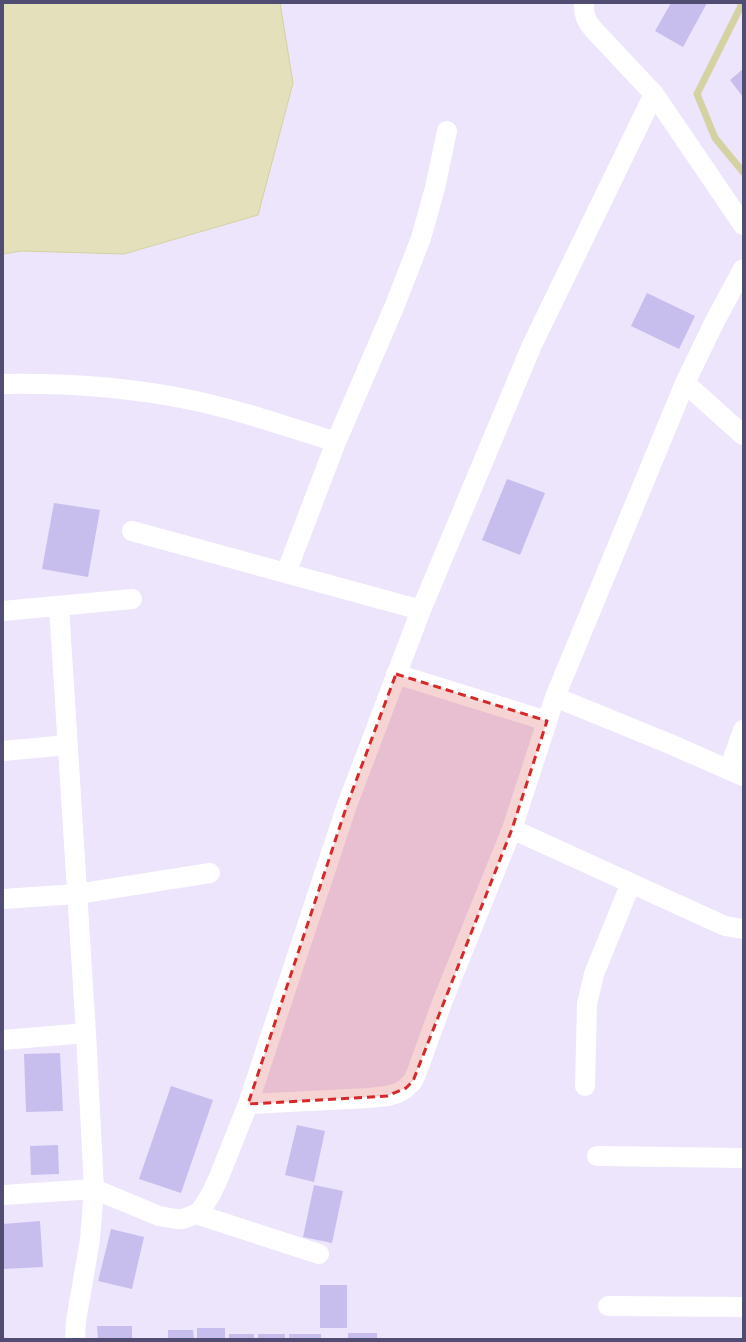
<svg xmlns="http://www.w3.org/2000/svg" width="746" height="1342" font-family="Arial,sans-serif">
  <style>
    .water { fill: #e3e0bb; stroke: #d4d1a2 }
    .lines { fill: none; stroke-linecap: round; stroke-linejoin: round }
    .stream { stroke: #d4d1a2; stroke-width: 7 }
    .building { fill: #c7beee }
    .minor { stroke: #fff; stroke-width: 20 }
    .marked { fill: #d62828; fill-opacity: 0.2; stroke: #d62828; stroke-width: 3; stroke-dasharray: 8 5; stroke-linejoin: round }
  </style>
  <rect width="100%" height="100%" fill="#ede5fb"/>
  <path class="water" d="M3,3H280L293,83L258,215L124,254L21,251L3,254Z"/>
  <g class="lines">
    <path class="stream" d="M740,3L742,4L697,94L715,138L743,172"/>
  </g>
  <path class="building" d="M671,3H707L683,47L655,31Z
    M743,69V97L730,80Z
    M647,293L695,316L679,349L631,326Z
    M507,479L545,493L520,555L482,540Z
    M54,503L100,510L88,577L42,569Z
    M60,1053L63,1111L26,1112L24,1054Z
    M171,1086L213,1100L181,1193L139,1179Z
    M297,1125L325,1131L314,1182L285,1175Z
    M58,1145L59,1174L31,1175L30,1146Z
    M314,1185L343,1191L332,1243L303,1237Z
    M40,1221L43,1267L3,1269V1224Z
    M111,1229L144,1237L132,1289L98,1281Z
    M320,1285H347V1328H320Z
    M97,1326H132V1339H98Z
    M197,1328H225V1339H197Z
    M168,1330H193L194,1339H168Z
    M348,1333H377V1339H348Z
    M229,1334H254V1339H229Z
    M258,1334H285V1339H258Z
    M289,1334H321V1339H289Z"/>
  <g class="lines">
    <path class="minor" d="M584,3C583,14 586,21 593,29L654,94L743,225
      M685,383L743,435
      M3,384C62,383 123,387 181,398C234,408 285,426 336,442
      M132,531L421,610
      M286,573L336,442L395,305L421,238L435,188L447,131
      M59,607L86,1033L94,1189L90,1240L76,1321L75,1339
      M3,611L132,599
      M396,674L547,721
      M555,697L670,744L743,776
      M3,751L67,745
      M729,770L743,730
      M512,829L725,926L743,929
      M3,899L77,894L210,873
      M3,1040L86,1033
      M585,1086L587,1004L594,974L631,883
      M248,1104L369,1098L387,1096L398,1093L406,1088L413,1081L418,1069L443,1000L512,829L555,697L685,383L715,321L743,269
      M597,1156L743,1158
      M3,1195L94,1189L159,1216L176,1219H183L196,1214L201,1210L211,1194L219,1177L248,1104L347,805L421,610L532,345L654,94
      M196,1214L319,1254
      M608,1306L743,1307"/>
  </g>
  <path class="marked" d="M396,674L547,721L512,829L413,1081L406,1088L387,1096L248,1104L347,805Z"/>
  <rect width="746" height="1342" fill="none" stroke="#514c72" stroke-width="8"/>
</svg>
